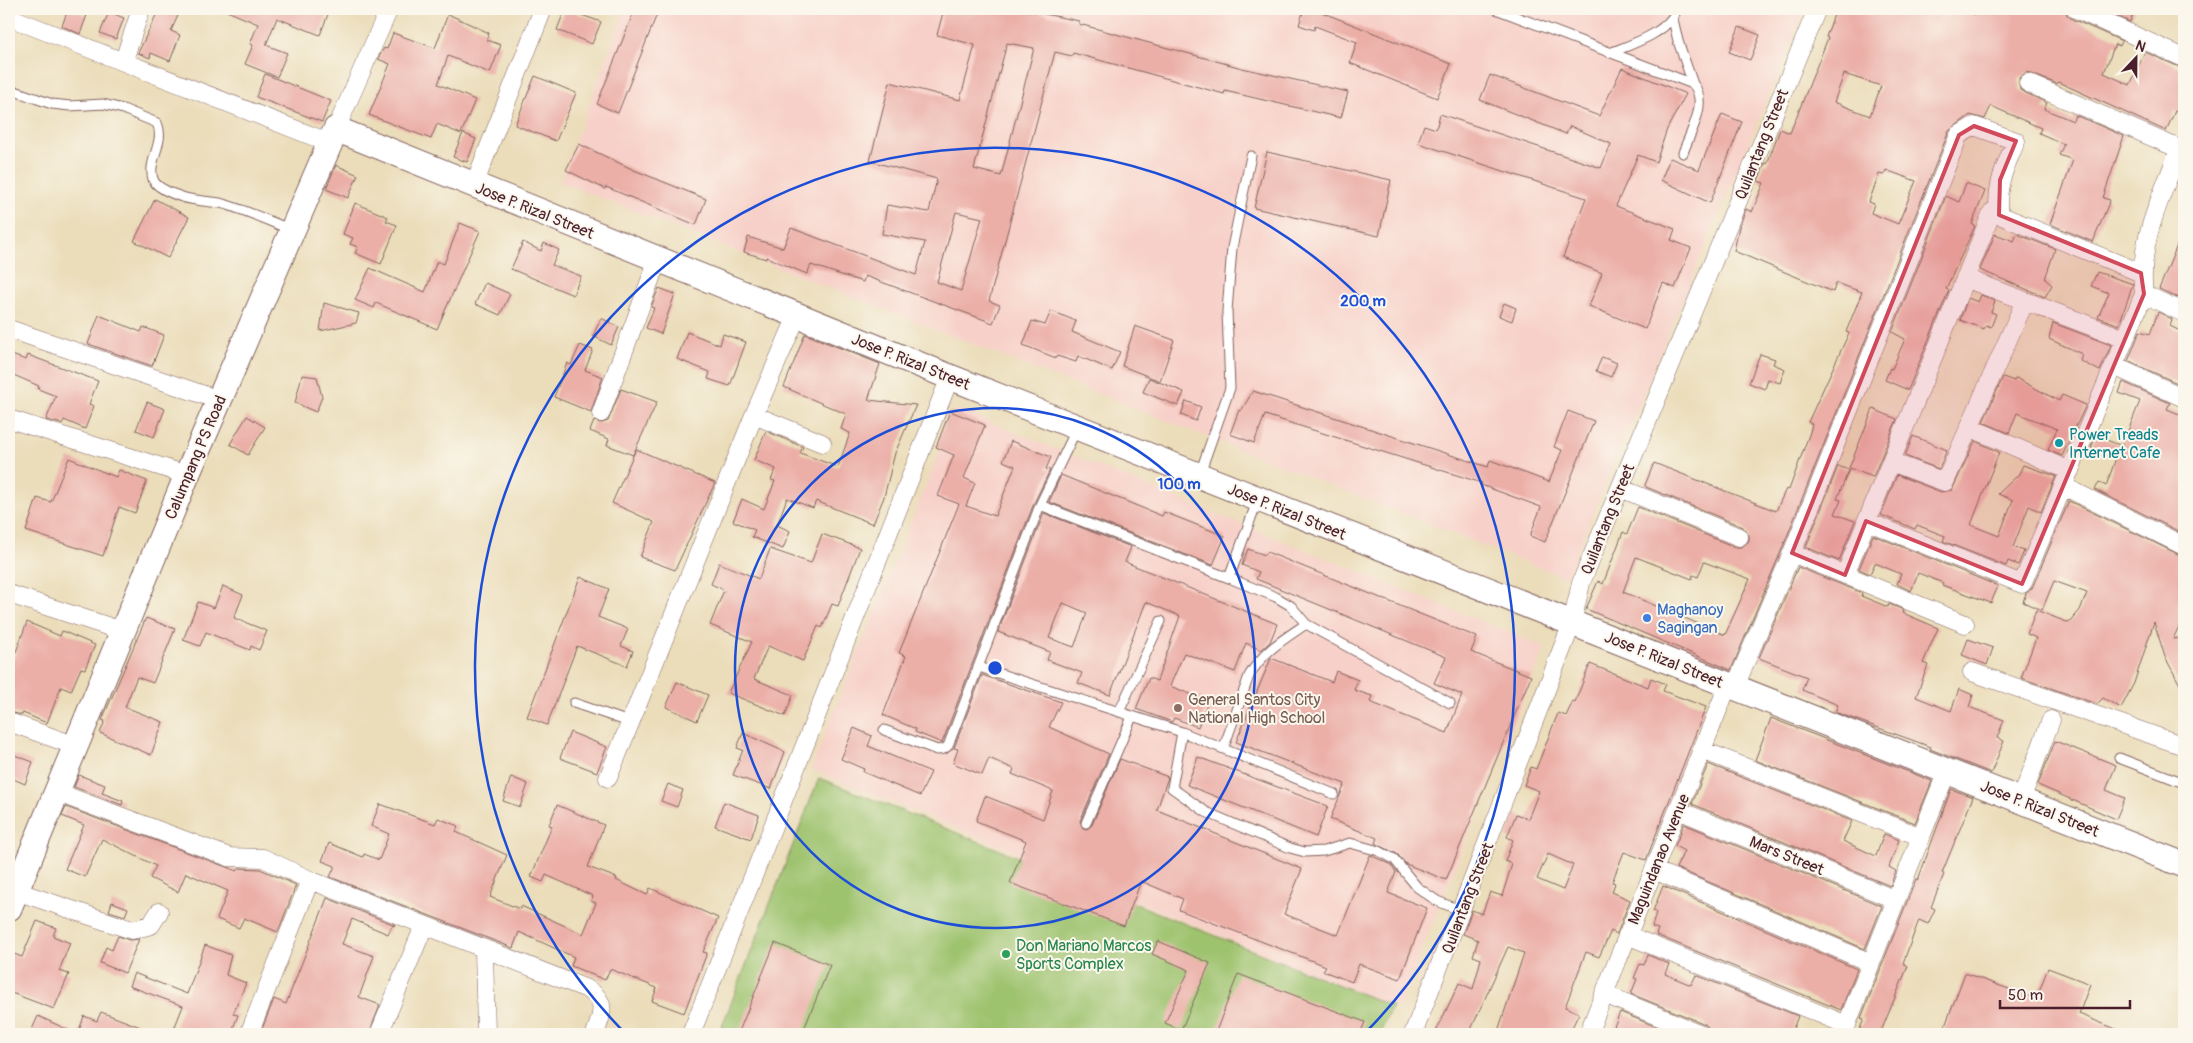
<svg xmlns="http://www.w3.org/2000/svg" width="2193" height="1043" font-family="Pangolin,sans-serif">
  <style>
    .built { fill: #f7d1c9 }
    .green { fill: #9ec36e; stroke: #74714c }
    .building { fill: #ebafa7; fill-rule: evenodd }
    .lines { fill: none; stroke-linecap: round; stroke-linejoin: round }
    .lane-casing { stroke: #82625d; stroke-width: 11 }
    .street-casing { stroke: #82625d; stroke-width: 19 }
    .secondary-casing { stroke: #82625d; stroke-width: 27 }
    .lane { stroke: #fff; stroke-width: 9 }
    .street { stroke: #fff; stroke-width: 18 }
    .secondary { stroke: #fff; stroke-width: 25 }
    .marked { fill: #d1495b; fill-opacity: 0.2; stroke: #d1495b; stroke-width: 4; stroke-linejoin: round }
    .ring { fill: none; stroke: #1d4ed8; stroke-width: 2.5 }
    .culture-dot { fill: #0f9aa8; stroke: #fbf7ec; stroke-width: 2 }
    .shop-dot { fill: #3f7fe0; stroke: #fbf7ec; stroke-width: 2 }
    .education-dot { fill: #8d6e63; stroke: #fbf7ec; stroke-width: 2 }
    .leisure-dot { fill: #2e9e5b; stroke: #fbf7ec; stroke-width: 2 }
    .labels { text-anchor: middle; stroke-width: 4; stroke-linejoin: round; paint-order: stroke }
    .street-label { font-size: 16px; fill: #4a1f2b; stroke: #fbf7ec }
    .culture-label { font-size: 16px; fill: #0d838f; stroke: #fbf7ec; text-anchor: start }
    .shop-label { font-size: 16px; fill: #366cbe; stroke: #fbf7ec; text-anchor: start }
    .education-label { font-size: 16px; fill: #785e54; stroke: #fbf7ec; text-anchor: start }
    .leisure-label { font-size: 16px; fill: #27864d; stroke: #fbf7ec; text-anchor: start }
    .centre { fill: #1d4ed8; stroke: #fbf7ec; stroke-width: 2.5 }
    .ring-label { font-size: 15px; text-anchor: middle; font-weight: bold; fill: #1d4ed8; stroke: #fbf7ec; stroke-width: 4; stroke-linejoin: round; paint-order: stroke }
  </style>
  <rect width="100%" height="100%" fill="#fbf7ec"/>
  <filter id="ink" filterUnits="userSpaceOnUse"><feTurbulence type="fractalNoise" baseFrequency=".02" numOctaves="2"/><feDisplacementMap in="SourceGraphic" scale="10" xChannelSelector="R" yChannelSelector="G"/><feConvolveMatrix kernelMatrix="1 2 1 2 8 2 1 2 1" color-interpolation-filters="sRGB"/></filter>
  <filter id="wash" filterUnits="userSpaceOnUse"><feTurbulence type="fractalNoise" baseFrequency=".0096" numOctaves="4" result="noise"/><feDisplacementMap in="SourceGraphic" scale="20" xChannelSelector="R" yChannelSelector="G"/><feGaussianBlur stdDeviation="1.12" result="paint"/><feColorMatrix in="noise" values="0 0 0 0 0 0 0 0 0 0 0 0 0 0 0 0 0 1.4 0 .05"/><feComposite in="paint" operator="in"/></filter>
  <g filter="url(#wash)">
    <rect width="100%" height="100%" fill="#ebddba"/>
    <path class="built" d="M625,9H1805L1566,578L560,182Z
      M957,409L1545,647L1398,1008L811,769Z"/>
    <path class="green" d="M819,778L1392,1006L1380,1034H719Z"/>
    <g id="blocks">
      <path class="building" d="M68,9L87,15L80,34L62,26Z
        M159,9H181L171,31L180,35L170,61L151,53L150,58L138,53Z
        M222,9H330L320,35L277,18L266,45L287,53L277,77L245,64L253,45L250,44L258,24Z
        M565,9L601,22L592,44L557,30Z
        M635,9H644L657,14L618,113L597,104Z
        M944,9H1020L1079,21V24L1242,68L1348,92L1341,118L1225,91L1224,94L1073,53L1072,56L1055,52L989,301L1000,305L993,323L865,276L863,282L811,265L807,274L766,257V259L744,252L748,237L783,248L791,228L916,275L925,242L882,234L887,205L929,212L937,179L870,161L890,82L960,100L975,45L937,35ZM1007,43L1034,48L1001,176L974,169ZM956,212L982,218L961,291L937,282Z
        M1304,9H1314L1451,64L1437,98L1350,63L1357,42L1315,26L1314,30L1299,25Z
        M1836,9H1958L1977,15L1979,9H2038L2048,13L2050,9H2066L2067,15L2072,19L2122,41L2120,46L2115,44L2104,73L2130,85L2145,52L2184,69L2179,81L2184,84V115L2175,111L2166,131L2058,82L2057,84L2027,72L2019,78L2020,90L2047,103L2044,109L2073,121L2075,115L2124,136L2103,198L2110,200L2093,242L2050,224L2073,160L2059,155L2064,144L2039,133L2041,128L1991,106L1985,119L1970,115L1949,131L1782,549L1731,670L1586,609L1598,581L1603,584L1623,532L1627,534L1638,507L1735,547H1741L1749,541V535L1743,527L1646,487L1645,485L1654,463L1776,511L1786,489L1789,490L1810,432L1812,424L1808,422L1849,333L1846,332L1862,292L1836,283L1833,292L1734,251L1739,227L1746,209L1752,212L1764,183L1758,181L1765,163L1767,164L1780,129L1790,133L1828,38L1826,37ZM1844,74L1881,86L1870,116L1834,102ZM1886,170L1916,181L1898,224L1871,213L1874,204L1869,202L1879,174L1884,175ZM1636,557L1692,579L1693,575L1698,577L1704,562L1750,579L1725,635L1623,592Z
        M2101,9H2135L2130,22Z
        M109,12L124,18L116,39L100,33Z
        M448,14L489,33L487,40L501,45L490,73L448,56L438,84L475,100L461,134L437,124L431,139L369,115L390,64L378,59L384,48L387,49L393,33L435,48Z
        M1739,27L1760,35L1750,60L1729,52Z
        M1622,68L1686,94L1667,129L1656,162L1638,155L1616,206L1675,229L1671,240L1691,248L1675,288L1663,283L1645,329L1589,306L1602,273L1563,257L1586,198L1418,143L1424,125L1436,129L1440,114L1601,168L1611,144L1570,126L1566,134L1480,100L1490,75L1599,116Z
        M265,74L331,101L322,122L256,97Z
        M535,76L576,93L556,141L515,125Z
        M1722,114L1742,122L1710,203L1661,180L1670,158L1699,170Z
        M463,133L476,139L467,162L453,157Z
        M579,144L634,170L706,199L696,225L606,187L605,189L566,170Z
        M1267,152L1391,180L1379,236L1254,208Z
        M336,165L358,175L348,198L326,189Z
        M1966,183L1985,191L1972,224L1975,226L1946,289L1949,290L1908,390L1885,380L1890,368L1892,369L1905,339L1892,332L1946,196L1959,202Z
        M155,199L189,217L168,258L134,241Z
        M355,203L388,217L386,221L397,225L381,264L355,253L358,247L350,244L353,238L343,234Z
        M460,223L480,231L437,329L376,303L374,308L355,300L370,268L425,292L437,261L444,264Z
        M2183,231H2184V301L2159,289Z
        M1995,234L2014,241L2017,234L2055,249L2045,279L2052,285L2045,297L1980,270Z
        M523,242L541,251L544,243L559,250L552,265L581,276L573,295L511,269Z
        M2097,272L2133,284L2119,325L2098,317L2109,293L2091,286Z
        M485,283L510,294L500,315L475,304Z
        M659,288L675,294L661,334L646,328L654,308L651,307Z
        M1981,295L1995,301L1991,312L1996,314L1991,327L1986,325L1984,329L1960,320L1968,298L1978,302Z
        M324,303L359,313L356,323L320,331Z
        M1504,303L1516,308L1512,321L1499,316Z
        M1051,311L1076,321L1072,332L1120,352L1112,370L1078,356L1076,362L1057,356L1056,358L1023,345L1032,321L1045,325Z
        M2158,312L2172,319L2170,326L2184,333V386L2128,361L2140,331L2150,334Z
        M99,315L141,332L143,327L164,335L152,366L88,344Z
        M601,318L619,327L611,345L593,336Z
        M2053,323L2111,345L2100,371L2080,361L2082,354L2049,339Z
        M1135,326L1174,340L1160,381L1122,366Z
        M687,332L720,345L723,334L746,342L730,386L708,379L710,372L677,359Z
        M805,334L880,364L868,400L916,405L895,453L884,497L873,524L816,501L813,508L787,498L777,525L790,531L783,549L752,537L755,530L733,521L742,499L764,509L775,481L771,480L776,469L754,460L766,431L803,447L800,453L838,467L850,433L841,429L846,414L784,387Z
        M580,345L593,350L585,370L603,377L591,412L554,397L567,363L571,365Z
        M9,354L26,360L28,355L98,381L89,404L94,406L85,429L64,420L62,424L46,420L56,396L38,389L39,386L9,373Z
        M1760,354L1775,359L1773,364L1785,369L1780,383L1768,379L1765,389L1749,383Z
        M1602,357L1617,363L1611,377L1596,371Z
        M302,375L317,377L322,397L316,412L295,403Z
        M2003,377L2014,381L2016,378L2059,401L2062,395L2086,405L2062,456L2048,450L2057,429L2017,413L2009,433L1983,422Z
        M1149,378L1184,392L1178,406L1143,392Z
        M2123,382L2170,403L2167,409L2184,416V534L2095,490L2099,482L2106,486L2116,458L2091,448L2096,436L2122,446L2140,401L2119,393Z
        M621,389L657,402L633,455L607,445L609,439L590,431L594,421L602,423L608,421Z
        M1253,391L1488,467L1490,460L1549,482L1562,450L1554,447L1568,411L1594,421L1545,542L1530,536L1541,507L1481,485L1482,483L1265,415L1254,443L1230,434L1239,410L1241,411Z
        M1186,401L1201,407L1196,421L1181,415Z
        M147,402L165,409L154,437L136,430Z
        M1873,409L1897,419L1873,477L1849,468Z
        M950,411L985,425L964,478L975,483L966,506L995,516L1015,466L1003,461L1011,441L1051,457L1046,469L1050,470L1034,503L942,743L915,732L916,729L883,715L906,656L899,653L959,504L938,496L954,455L936,447Z
        M247,416L265,427L248,455L230,444Z
        M1913,436L1947,450L1939,469L1905,456Z
        M1975,441L1999,452L1971,525L1999,536L2013,500L1998,494L2019,474L2023,465L2056,476L2041,512L2029,506L2013,547L2024,551L2018,565L2008,561L2006,566L1943,541L1945,536L1917,525L1915,529L1881,515L1897,475L1941,492L1952,490Z
        M636,449L715,483L675,570L640,557L654,522L612,503Z
        M69,458L116,477L119,470L147,481L135,513L119,507L103,556L26,531L37,498L51,502Z
        M1838,466L1849,470L1837,499L1841,500L1835,514L1855,521L1839,561L1806,547Z
        M1061,475L1162,516L1164,512L1225,536L1213,565L1049,502Z
        M2069,501L2184,557V616L2173,639L2184,637V692L2165,657L2154,622L2134,683L2121,708L2103,698L2097,704L2021,678L2036,638L2027,634L2036,610L2069,623L2080,610L2087,593L2054,581L2042,610L2023,602L2026,593L2032,588Z
        M1044,513L1131,547L1125,562L1277,624L1270,642L1261,650L1246,643L1235,672L1184,653L1170,686L1208,701L1198,727L1174,718L1172,722L1136,709L1149,678L1157,681L1180,616L1146,602L1110,695L1078,683L1082,673L1047,660L1050,652L998,632ZM1063,603L1087,613L1074,647L1049,638Z
        M822,534L860,548L838,606L832,604L822,628L818,626L803,661L768,646L754,679L793,695L785,716L728,693L752,642L710,625L724,590L711,584L719,563L759,579L770,549L811,563Z
        M1873,535L1998,586L1991,603L1942,585L1943,583L1918,573L1911,591L1897,584L1901,574L1875,563L1870,574L1859,569Z
        M1248,549L1265,555L1267,552L1477,637L1471,652L1531,676L1446,880L1406,864L1397,854L1375,843L1377,838L1330,819L1345,784L1236,742L1271,658L1332,682L1336,671L1358,680L1354,690L1372,696L1370,702L1447,733L1462,695L1434,683L1446,657L1256,579L1259,572L1242,565Z
        M1798,567L1862,593L1861,596L1888,607L1889,604L1904,610L1903,613L1938,628L1923,663L1928,665L1916,697L1951,711L1959,689L1973,695L1969,707L2004,720L1997,738L2004,741L1991,773L1930,749L1931,747L1835,712L1838,705L1802,690L1807,677L1759,658Z
        M580,577L609,589L598,617L628,629L621,646L633,651L627,666L577,646L547,725L527,717Z
        M223,586L243,595L234,618L267,631L259,650L251,646L250,650L206,632L200,646L183,640L198,602L214,608Z
        M146,618L175,629L153,683L137,677L125,707L163,722L151,755L100,733L105,721L102,720Z
        M27,622L60,636L62,631L95,645L85,669L81,668L71,691L61,687L47,723L23,713L22,715L9,712V659L13,660Z
        M1968,639L1993,648L1987,665L1962,655Z
        M1590,664L1648,687L1651,678L1666,684L1663,691L1706,707L1646,860L1624,852L1612,882L1615,883L1612,892L1630,900L1617,934L1611,931L1599,957L1586,952L1565,1007L1579,1013L1569,1034H1497L1524,953L1508,947L1469,1034H1435L1459,983L1473,989L1481,959L1473,956L1478,940L1463,934L1472,910L1482,914L1490,892L1502,896L1512,864L1505,861L1513,840L1507,837L1516,814L1528,819L1539,791L1524,785L1531,767L1536,769L1558,713L1566,716L1573,701L1575,702ZM1548,854L1573,865L1563,890L1537,879Z
        M982,675L1061,702L1049,727L1109,754L1080,821L1083,828L1087,829L1092,825L1120,759L1168,777L1157,810L1302,869L1284,914L1338,935L1370,855L1390,864L1396,872L1388,893L1427,908L1400,979L1359,964L1352,982L1323,971L1326,966L1179,910L1183,899L1141,881L1124,926L1010,883L1026,841L976,821L985,796L1043,819L1053,791L1012,774L1014,769L989,758L982,775L953,763L958,749L954,748Z
        M677,682L708,695L697,721L666,707Z
        M1771,718L1932,781L1915,823L1755,760Z
        M854,728L872,736L868,746L931,772L920,796L863,772L864,769L841,759Z
        M570,732L607,747L597,772L560,758Z
        M743,733L785,752L771,789L733,775L743,750L737,748Z
        M2055,741L2116,765L2106,790L2125,798L2116,819L2038,785Z
        M12,754L33,762L25,784L9,777V762Z
        M1198,757L1328,806L1316,837L1187,785Z
        M1708,764L1852,821L1843,841L1876,856L1884,834L1899,840L1889,867L1896,871L1890,886L1692,804Z
        M79,775L105,785L102,793L123,801L122,805L74,787Z
        M511,777L528,784L520,807L503,801Z
        M668,784L683,790L677,807L661,801Z
        M1951,789L1973,797L1942,873L1944,874L1931,907L1935,909L1928,924L1919,920L1903,963L1908,966L1880,1034H1858L1864,1019L1861,1018L1916,879L1918,880Z
        M724,802L759,815L751,839L715,826Z
        M380,804L435,824L438,818L458,826L456,832L507,855L490,897L520,909L521,906L583,934L596,903L591,901L593,896L546,875L543,882L531,877L552,826L549,825L557,805L604,825L588,867L617,878L616,880L647,895L650,888L718,918L703,952L707,953L684,1013L652,1001L657,988L610,969L605,980L571,966L574,957L519,932L513,948L330,877L335,866L322,861L329,843L363,857L364,854L379,860L389,834L371,826Z
        M66,807L237,871L239,868L260,869L296,885L278,932L244,918L239,928L217,919L228,891L186,873L178,892L150,878L156,866L102,839L85,877L65,869L84,825L62,816Z
        M1684,824L1882,906L1865,949L1676,868L1684,851L1675,846Z
        M1663,886L1857,969L1841,1010L1656,935L1658,929L1652,927L1656,912L1653,911Z
        M327,898L395,925L392,926L388,934L352,919L342,944L374,956L359,997L380,1005L369,1034H260L274,999L286,1004Z
        M112,902L128,908L125,916L109,911Z
        M37,921L56,928L53,936L70,943L59,971L69,974L54,1009L9,992V952L22,957Z
        M118,936L129,940L139,939L125,973L100,963L106,947L112,950Z
        M1158,941L1210,963L1181,1030L1165,1023L1189,970L1152,954Z
        M775,943L830,965L802,1034H738Z
        M205,945L231,955L226,975L246,983L233,1014L238,1015L231,1034H172L183,1006L129,986L134,973L187,994Z
        M1648,955L1669,964L1665,974L1691,985L1696,975L1798,1016L1791,1034H1721L1711,1030L1705,1024L1631,994L1637,979L1634,978L1640,964L1644,965Z
        M2048,968L2090,984L2079,1014L2128,1034H1942L1965,973L2036,999Z
        M1238,974L1365,1022L1360,1034H1215Z
        M101,1012L156,1033V1034H78L84,1016L97,1021Z
        M1620,1012L1674,1034H1611Z
        M38,1016L77,1034H30Z"/>
    </g>
  </g>
  <g filter="url(#ink)">
    <use href="#blocks" fill-opacity="0" stroke="#82625d" stroke-width="1"/>
    <g class="lines">
      <g class="lane-casing">
        <path id="lane" d="M1496,9L1693,84C1709,103 1690,132 1683,153
          M1673,19L1678,41L1693,84
          M1610,53C1632,44 1668,33 1677,9
          M9,89L52,104L70,106L103,104L123,109L157,123C166,142 147,160 153,179C156,188 173,194 182,197C194,201 207,201 220,203C244,209 268,221 292,230
          M1200,473L1230,388L1227,311L1232,248L1251,156
          M1040,505L1229,578L1258,499
          M1229,578L1276,597L1291,606L1306,624L1450,703
          M979,667L1182,732L1334,794
          M574,703L632,723
          M1119,712L1161,621
          M884,730L937,750L944,749L948,746L1040,505L1077,428
          M1182,732L1172,788L1206,812L1290,848L1305,852L1324,851L1350,843L1379,851L1394,859L1417,887L1437,901L1462,911
          M1224,747L1249,676C1263,651 1284,639 1306,624
          M2119,758L2184,783
          M1086,823L1132,717"/>
      </g>
      <g class="street-casing">
        <path id="street" d="M2076,9L2184,58
          M9,17L330,143
          M124,60L141,9
          M2028,83L2184,151
          M336,129L389,9
          M474,185L543,9
          M1965,278L2125,339
          M2144,294L2184,313
          M9,329L219,400
          M2114,366L2184,398
          M601,413L658,259
          M754,415L822,443
          M9,419L187,475
          M1969,427L2070,471
          M1891,462L1945,482L2025,301
          M2063,486L2184,546
          M1620,488L1739,537
          M1866,521L2022,584L2144,294C2137,244 2162,195 2180,148
          M1792,553L1965,624
          M1845,575L1992,212L2141,273
          M9,594L122,631
          M1972,672L2184,746
          M1735,687L1792,553L1959,135L1974,126L2016,141C2005,168 1995,185 1999,215
          M9,722L76,746
          M1702,750L1921,837
          M608,778L754,415L797,316
          M56,792L229,857L263,858L310,880L587,989C608,1002 602,1014 595,1034
          M2021,800L2051,720
          M1678,810L1896,900
          M1654,870L1871,963
          M16,891L132,930L151,925L159,912
          M1627,935L1847,1025
          M484,949L486,1034
          M1604,994L1701,1034
          M249,1034L310,880
          M379,1034L424,926
          M691,1034L950,377
          M1413,1034L1572,623L1581,583L1817,9
          M1588,1034L1728,685
          M1843,1034L1947,771"/>
      </g>
      <g class="secondary-casing">
        <path id="secondary" d="M9,908L187,475L336,129L950,377L2184,865"/>
      </g>
      <use href="#lane" class="lane"/>
      <use href="#street" class="street"/>
      <use href="#secondary" class="secondary"/>
    </g>
  </g>
  <path class="marked" d="M1974,126L2016,141L2000,180L1999,215L2141,273L2144,294L2022,584L1866,521L1845,575L1792,553L1959,135Z"/>
  <g class="ring">
    <circle cx="995" cy="668" r="260"/>
    <path d="M624 1032A520 520 0 1 1 1366 1032"/>
  </g>
  <circle class="culture-dot" cx="2059" cy="443" r="5"/>
  <circle class="shop-dot" cx="1647" cy="618" r="5"/>
  <circle class="education-dot" cx="1178" cy="708" r="5"/>
  <circle class="leisure-dot" cx="1006" cy="954" r="5"/>
  <g class="labels">
    <g class="street-label">
      <text transform="translate(1761 144) rotate(-68)" y="6">Quilantang Street</text>
      <text transform="translate(535 210) rotate(22)" y="6">Jose P. Rizal Street</text>
      <text transform="translate(911 361) rotate(22)" y="6">Jose P. Rizal Street</text>
      <text transform="translate(195 457) rotate(-67)" y="6">Calumpang PS Road</text>
      <text transform="translate(1287 511) rotate(22)" y="6">Jose P. Rizal Street</text>
      <text transform="translate(1607 519) rotate(-68)" y="6">Quilantang Street</text>
      <text transform="translate(1664 659) rotate(22)" y="6">Jose P. Rizal Street</text>
      <text transform="translate(2040 808) rotate(22)" y="6">Jose P. Rizal Street</text>
      <text transform="translate(1787 855) rotate(22)" y="6">Mars Street</text>
      <text transform="translate(1658 859) rotate(-68)" y="6">Maguindanao Avenue</text>
      <text transform="translate(1467 898) rotate(-69)" y="6">Quilantang Street</text>
    </g>
    <g class="culture-label">
      <text x="2069" y="440">Power Treads<tspan x="2069" dy="18">Internet Cafe</tspan></text>
    </g>
    <g class="shop-label">
      <text x="1657" y="615">Maghanoy<tspan x="1657" dy="18">Sagingan</tspan></text>
    </g>
    <g class="education-label">
      <text x="1188" y="705">General Santos City<tspan x="1188" dy="18">National High School</tspan></text>
    </g>
    <g class="leisure-label">
      <text x="1016" y="951">Don Mariano Marcos<tspan x="1016" dy="18">Sports Complex</tspan></text>
    </g>
  </g>
  <circle cx="995" cy="668" r="8" class="centre"/>
  <g class="ring-label">
    <text x="1363" y="306">200 m</text>
    <text x="1179" y="489">100 m</text>
  </g>
  <rect width="2193" height="1043" fill="none" stroke="#fbf7ec" stroke-width="30"/>
  <g transform="translate(2136 58) rotate(22)" stroke="#fbf7ec" stroke-width="4" paint-order="stroke">
  <path d="M0-4L9 19L0 12L-9 19Z" fill="#4a1f2b"/>
  <text y="-8" font-size="14" font-weight="bold" text-anchor="middle" fill="#4a1f2b">N</text>
  </g>
  <path d="M2000 1000v8h130v-8" fill="none" stroke="#4a1f2b" stroke-width="2.5"/>
  <text x="2008" y="1000" font-size="15" fill="#4a1f2b" stroke="#fbf7ec" stroke-width="4" paint-order="stroke">50 m</text>
</svg>
